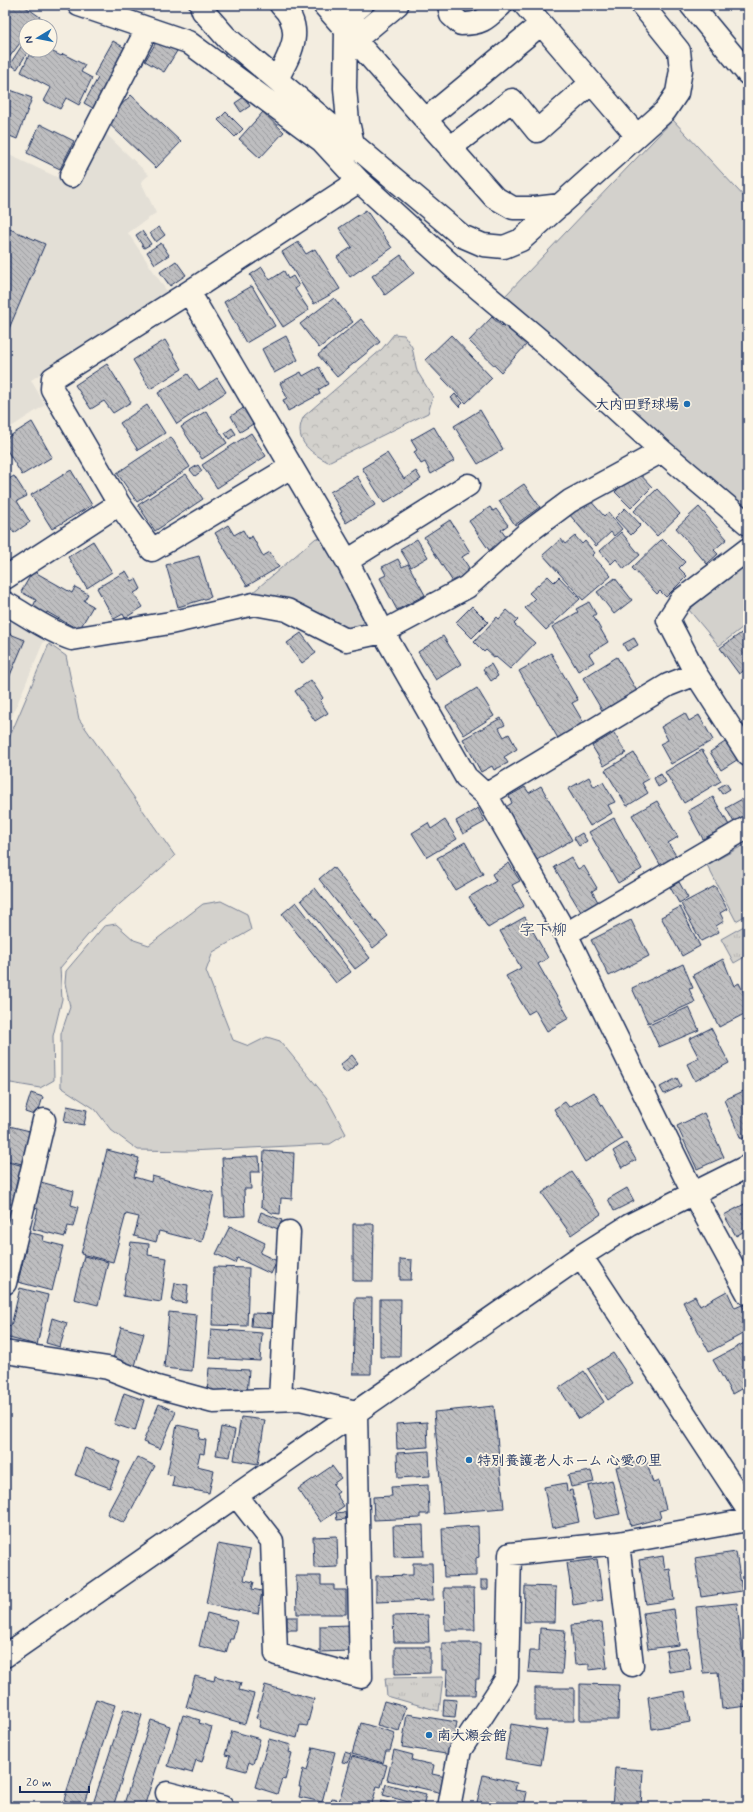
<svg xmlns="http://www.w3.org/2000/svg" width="753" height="1812" font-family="Mynerve,'Klee One',sans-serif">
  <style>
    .built { fill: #e3dfd6 }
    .grass { fill: #d3d1cc; stroke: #778095 }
    .forest { fill: url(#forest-crowns); stroke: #778095 }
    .park { fill: url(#park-tufts); stroke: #778095 }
    .building { fill: url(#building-back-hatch); stroke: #1b2f5e }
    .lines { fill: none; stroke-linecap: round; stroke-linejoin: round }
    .minor-casing { stroke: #1b2f5e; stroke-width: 25 }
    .minor { stroke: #fcf5e5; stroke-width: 22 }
    .poi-dot { fill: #1f6fb2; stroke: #fcf5e5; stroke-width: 1.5 }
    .labels { text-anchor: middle; stroke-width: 3.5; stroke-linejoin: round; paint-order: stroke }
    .poi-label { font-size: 14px; font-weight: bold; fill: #1b2f5e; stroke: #fcf5e5; text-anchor: start }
    .quarter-label { font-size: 16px; fill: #1b2f5e; stroke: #fcf5e5 }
  </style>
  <defs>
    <pattern id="forest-crowns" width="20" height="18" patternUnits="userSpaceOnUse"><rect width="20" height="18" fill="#d3d1cc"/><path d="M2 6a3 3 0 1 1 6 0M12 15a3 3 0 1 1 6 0" fill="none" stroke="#b5b4b2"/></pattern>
    <pattern id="park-tufts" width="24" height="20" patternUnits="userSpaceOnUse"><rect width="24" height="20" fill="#d3d1cc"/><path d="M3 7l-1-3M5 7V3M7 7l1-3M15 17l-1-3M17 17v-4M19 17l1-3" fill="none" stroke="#b5b4b2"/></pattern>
    <pattern id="building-back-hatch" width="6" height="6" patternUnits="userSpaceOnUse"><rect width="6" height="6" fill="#bebec0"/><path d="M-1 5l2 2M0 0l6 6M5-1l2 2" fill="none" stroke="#9a9b9f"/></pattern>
  </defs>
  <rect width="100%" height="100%" fill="#f3ede0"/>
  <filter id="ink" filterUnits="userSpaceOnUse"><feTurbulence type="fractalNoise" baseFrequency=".025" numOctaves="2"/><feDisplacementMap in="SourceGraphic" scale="8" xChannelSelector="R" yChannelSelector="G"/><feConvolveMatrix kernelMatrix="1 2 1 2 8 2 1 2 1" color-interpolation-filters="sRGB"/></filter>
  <g filter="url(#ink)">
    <path class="built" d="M104,132L149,175L141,182L156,213L128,233L168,293L31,380L45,405L5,431V153L74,185Z
      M5,612L45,638L5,733Z"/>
    <path class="grass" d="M673,120L748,201V512L505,296Z
      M316,538L324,540L367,613L361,628L341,629L252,597V593Z
      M748,559V623L719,646L689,610Z
      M49,644L66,656L79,719L175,856L98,923L60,968L62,999L53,1036L54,1080L40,1088L5,1082V748Z
      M748,843V914L736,921L707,865Z
      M221,901L247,914L251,930L213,952L206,971L233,1040L249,1046L267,1037L280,1041L326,1097L346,1134L330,1144L190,1151L138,1150L111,1130L95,1109L61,1087V1034L70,1007L65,983L66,971L104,926L116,924L134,940L149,945L203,904Z"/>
    <path class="forest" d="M394,334L404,335L412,347L417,371L433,397L428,413L328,462C309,452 292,439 304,416L382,349Z"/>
    <path class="park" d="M744,926L748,933V955L734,963L721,939Z
      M443,1677L439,1711L387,1696L385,1678Z"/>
    <path class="building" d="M5,5H23L40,17L33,26H26V35L5,63Z
      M129,5H146L144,11Z
      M26,39V50H29L17,69L10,64Z
      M158,39L177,51L164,72L145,61Z
      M113,41L132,52L98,111L84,103L98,78L94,75Z
      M37,50H49L61,56L63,54L85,65L81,72L92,78L79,105L66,98L60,109L44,101L51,88L21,72L29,55L33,57Z
      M5,88L32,98L17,139L5,134Z
      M131,95L181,142L156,168L106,121Z
      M244,97L250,106L241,112L235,103Z
      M226,112L243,129L235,137L218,120Z
      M263,112L284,132L260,158L239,139Z
      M40,124L74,141L60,169L27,153Z
      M366,210L392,248L350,277L337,257L352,247L339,228Z
      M5,227L45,244L5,338Z
      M159,227L165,235L156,242L150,233Z
      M142,231L151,244L144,248L136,235Z
      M298,242L306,254L315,249L340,289L314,304L282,252Z
      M161,243L169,255L155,264L147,252Z
      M401,255L414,273L385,295L372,276Z
      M176,261L186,275L170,286L160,272Z
      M262,267L270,280L284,271L288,279L293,276L299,286L295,289L309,310L283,327L250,275Z
      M252,286L275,326L246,343L224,302Z
      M334,298L353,322L319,348L300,324Z
      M492,317L502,326L506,322L528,343L501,372L469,341Z
      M361,319L380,342L337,377L318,355Z
      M451,335L492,378L466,403L425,360Z
      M286,336L298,360L274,373L262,349Z
      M165,340L182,369L150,389L133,360Z
      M107,364L131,402L113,413L104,401L91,409L75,385Z
      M319,367L328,384L318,390L320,394L288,411L283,400L287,398L280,383L301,372L303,376Z
      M188,374L199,390L217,378L226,392L177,424L158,393Z
      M455,394L463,403L459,407L451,398Z
      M147,405L165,433L138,450L120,423Z
      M248,405L258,421L240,432L231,416Z
      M480,410L503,449L478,464L454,426Z
      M206,411L227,443L202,459L181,427Z
      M32,422L52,457L22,475L5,447V439Z
      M434,427L454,461L431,474L425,462L421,464L414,452L417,450L411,440Z
      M232,428L236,434L229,439L225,433Z
      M251,433L266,456L217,488L202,465Z
      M171,437L190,467L137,502L117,473Z
      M387,453L404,479L416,471L421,479L384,503L362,468Z
      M198,465L202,471L195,476L190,470Z
      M71,470L92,505L52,529L31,495Z
      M637,471L652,487L631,508L615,492Z
      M186,474L203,499L155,531L138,505Z
      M14,476L27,496L17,501L30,522L14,533L5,520V481Z
      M357,476L375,505L346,523L340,513L342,512L330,492Z
      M524,484L540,507L515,525L499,501Z
      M657,489L680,514L657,536L634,511Z
      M588,498L604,516L608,512L622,529L614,536L611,532L596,546L569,514Z
      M490,507L493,511L496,509L508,525L501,530L508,540L491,553L469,521Z
      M699,507L727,539L714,550L718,554L707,564L676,528Z
      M625,508L641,525L631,535L615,518Z
      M450,520L470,552L462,557L471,571L453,582L424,537Z
      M228,525L234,535L243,530L248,539L252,536L263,556L270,552L279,567L247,586L215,533Z
      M621,532L640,555L624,569L616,559L611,564L600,551Z
      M575,536L582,544L585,541L595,553L592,555L611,576L583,600L543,555L561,539L565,544Z
      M417,539L428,557L411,567L400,549Z
      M662,539L685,562L679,568L687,576L666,597L660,591L657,594L632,568Z
      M93,541L112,572L87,588L68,557Z
      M199,556L211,597L178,607L166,565Z
      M398,559L402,567L408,564L425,595L397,610L380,578L386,575L382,567Z
      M33,571L72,593L75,587L88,594L84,601L93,606L79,630L47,612L45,616L32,609L36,600L21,592Z
      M126,571L132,581L136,579L141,589L134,593L143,607L125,618L123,614L114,619L97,588Z
      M548,576L554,582L559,577L580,599L546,630L525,608L535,599L529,593Z
      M615,578L632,600L614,614L597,592Z
      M589,602L596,614L593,616L608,642L589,654L594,662L578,671L552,627L578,612L576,609Z
      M472,606L488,622L472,638L456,622Z
      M507,610L518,620L514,624L535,643L510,669L496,657L495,658L486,650L484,652L474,642L497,617L499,619Z
      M747,629L748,674L745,670L739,674L720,648Z
      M5,632L25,640L5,687Z
      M301,633L316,653L302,663L287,643Z
      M443,636L461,664L436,680L418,652Z
      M634,638L638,645L627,651L623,644Z
      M551,653L578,700L572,703L585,725L559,740L519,671Z
      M617,657L637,691L603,712L583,678Z
      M491,664L498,676L491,681L483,669Z
      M311,680L323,698L320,701L328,713L315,721L295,691Z
      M477,688L494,716L464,735L446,707Z
      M685,713L689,721L699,715L713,740L671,764L660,744L668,740L661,727Z
      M501,718L505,725L499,728L504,737L509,734L517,749L504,757L508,763L494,770L492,766L481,772L463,739Z
      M614,733L626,753L604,766L592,746Z
      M728,740L740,758L721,770L710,752Z
      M702,750L721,781L684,803L665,772Z
      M634,753L649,779L642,783L648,793L627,806L605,770Z
      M661,774L666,782L658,787L654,778Z
      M589,777L594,787L603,782L615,802L608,805L612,813L590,826L568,789Z
      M726,783L730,789L722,794L718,788Z
      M541,786L572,840L535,861L504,808L512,803L509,796L525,787L529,793Z
      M713,797L729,825L703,839L688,811Z
      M744,798L748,806V819L736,826L726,808Z
      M657,801L678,837L668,843L677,857L661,866L632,815Z
      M478,808L485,822L463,834L456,821Z
      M614,818L642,869L618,883L589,832Z
      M445,820L457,839L427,857L412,833L428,823L431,829Z
      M582,833L587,841L579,846L574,838Z
      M465,842L483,874L455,890L437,858Z
      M571,857L578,869L584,866L597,888L592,891L598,902L581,912L554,867Z
      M509,863L520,881L512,885L524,906L488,928L469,897L496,881L492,874Z
      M333,867L388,936L373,948L319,879Z
      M679,882L688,898L679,903L670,887Z
      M715,886L727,909L720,913L724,921L716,926L719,932L701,941L681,904Z
      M315,888L370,958L355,969L301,900Z
      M296,902L351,972L336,983L282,914Z
      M680,907L700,946L682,956L661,917Z
      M525,917L548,958L538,964L569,1018L547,1031L535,1010L528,1014L506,976L521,968L500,931Z
      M631,920L649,956L609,976L591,940Z
      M723,959L734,986L739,983L748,1001V1012L719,1027L693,975Z
      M683,964L693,988L689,989L695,1002L648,1023L632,988Z
      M689,1007L699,1030L659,1047L649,1025Z
      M711,1028L729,1063L695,1081L687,1064L699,1058L689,1039Z
      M352,1055L358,1063L346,1073L340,1065Z
      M677,1078L681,1086L664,1094L660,1087Z
      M748,1089V1136L741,1139L724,1100Z
      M594,1092L622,1139L585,1162L554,1109L565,1102L569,1107Z
      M31,1093L43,1097L37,1116L25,1112Z
      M67,1106L87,1110L84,1125L64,1122Z
      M704,1113L724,1157L697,1169L677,1126Z
      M5,1125L30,1131L22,1164L5,1160Z
      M626,1143L636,1160L622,1168L613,1151Z
      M107,1150L139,1158L134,1177L151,1182L152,1176L214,1193L202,1242L159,1231L156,1242L134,1236L139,1217L126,1214L113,1262L81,1254Z
      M264,1151L294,1153L292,1199L281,1198L280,1214L272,1213L261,1206Z
      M259,1156L260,1172H250L251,1189H244L245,1216L225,1217L222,1158Z
      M8,1162L24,1166L15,1205L5,1203V1166H7Z
      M572,1172L601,1214L571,1235L542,1193Z
      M37,1181L74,1191L71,1205L78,1207L73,1227L68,1226L65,1237L33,1229L38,1209L31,1207Z
      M627,1188L634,1201L614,1211L608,1199Z
      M748,1202V1229L736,1236L724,1215Z
      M261,1212L282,1220L278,1229L258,1221Z
      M5,1215L12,1217L9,1229L5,1228Z
      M353,1224H374L373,1281H353Z
      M230,1226L265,1243L260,1253L277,1261L271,1274L237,1258L235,1263L216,1254Z
      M23,1231L44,1236L43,1241L63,1246L52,1291L18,1282L26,1248L19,1246Z
      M131,1242L149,1244L148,1255L167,1258L161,1302L123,1296Z
      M84,1256L108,1262L98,1305L74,1299Z
      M400,1259L412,1260L411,1280H400Z
      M214,1267L249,1268L247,1326L212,1325Z
      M175,1283L188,1285L186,1303L172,1301Z
      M20,1288L48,1295L37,1345L5,1337V1324L11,1326Z
      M727,1291L735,1308L742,1305L748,1316V1331L709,1352L683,1302L695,1296L700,1306Z
      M355,1298H372L371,1374H353Z
      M380,1299H401L400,1357H380Z
      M169,1312L197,1315L192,1371L164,1368Z
      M252,1313L277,1314L276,1328L251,1326Z
      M52,1318L67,1323L60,1347L46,1343Z
      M121,1327L144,1333L135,1366L113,1359Z
      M211,1329L262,1333L260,1361L209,1358Z
      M748,1341V1385L732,1394L713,1360Z
      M613,1353L633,1383L608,1400L588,1369Z
      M209,1368L249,1370L247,1395L207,1392Z
      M584,1371L604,1402L579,1419L559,1388Z
      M124,1393L144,1400L135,1431L114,1424Z
      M159,1404L176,1412L160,1449L143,1442Z
      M494,1406L504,1508L443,1513L434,1412Z
      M241,1417L265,1420L258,1464L234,1460Z
      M427,1422L428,1447L397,1449L396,1424Z
      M177,1425L200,1430L199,1439L206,1440L204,1454L200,1453L197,1466L214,1470L209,1493L172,1486L174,1476L167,1474Z
      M221,1427L235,1430L230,1457L216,1455Z
      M85,1448L120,1462L110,1488L75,1475Z
      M429,1451L430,1476L398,1478L397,1453Z
      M137,1457L155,1466L124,1523L107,1514Z
      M646,1459L653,1483L659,1481L666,1509L659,1511L661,1518L631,1526L616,1467Z
      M332,1466L341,1478L333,1484L339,1492L336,1494L344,1506L321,1522L298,1489Z
      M591,1471L594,1482L571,1487L568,1475Z
      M612,1480L620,1514L595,1519L588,1486Z
      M566,1483L567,1491L572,1490L579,1522L552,1528L544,1487Z
      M428,1485L429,1514H420V1518L374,1520L373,1497L392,1496L391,1487Z
      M345,1512L346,1519L337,1520L336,1513Z
      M423,1525L424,1556L394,1557L393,1526Z
      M478,1526L479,1557L476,1558V1576L444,1577L442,1528Z
      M337,1536L338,1567L314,1568L313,1537Z
      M218,1544L250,1550L244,1580L254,1582L252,1589L262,1591L258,1614L206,1604Z
      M736,1552L742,1591L701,1597L695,1558Z
      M663,1556L665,1570L670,1569L674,1600L646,1604L639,1560Z
      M597,1559L603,1600L573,1605L567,1563Z
      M413,1563H432L433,1600L376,1602V1576L413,1575Z
      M296,1576H321V1585H334V1590H346V1614H297Z
      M481,1580H488V1589H481Z
      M525,1586L556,1587L555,1622H524Z
      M444,1588H474L475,1630H445Z
      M737,1603L743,1659L748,1658V1706L722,1709L718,1672L703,1673L696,1607Z
      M674,1609L679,1645L648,1649L643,1613Z
      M207,1613L237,1621L233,1639H230L226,1653L199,1646Z
      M428,1615L429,1642H394L393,1616Z
      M287,1617H297V1630H287Z
      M602,1622L607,1668L589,1670V1664L575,1665L571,1625Z
      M350,1625V1651L320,1652V1626Z
      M540,1628L565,1630L562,1674L528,1672L530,1651H539Z
      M442,1643H480L479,1679H476L475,1695H446L447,1670H442Z
      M395,1647H430V1673L395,1674Z
      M687,1648L691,1669L669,1672L666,1651Z
      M195,1676L214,1681L215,1676L241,1683L239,1690L254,1694L245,1724L186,1707Z
      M580,1684L619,1685L618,1720H580Z
      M265,1685L314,1699L307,1726L300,1725L297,1738L259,1727L261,1720L256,1718Z
      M535,1688H574V1721H535Z
      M685,1691L690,1722L652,1729L648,1697Z
      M96,1699L115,1705L83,1807L64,1800Z
      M444,1699L457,1700L455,1717L443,1716Z
      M384,1701L406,1707L399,1731L377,1725Z
      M124,1709L142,1715L113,1807H92Z
      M407,1714L457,1722L452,1755L402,1747Z
      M183,1715L200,1720L199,1723L212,1727L202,1762L196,1760L192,1773L168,1766Z
      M151,1720L170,1726L144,1807H123Z
      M361,1723L395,1733L390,1751H386L383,1763L352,1754Z
      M511,1724L547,1730L541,1765L505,1759Z
      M232,1731L260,1739L253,1764L249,1762L246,1771L227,1766L230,1756L225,1755Z
      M269,1739L291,1745L289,1752L292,1753L285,1780L282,1779L277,1794L255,1787Z
      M313,1747L335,1752L322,1802L299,1797L301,1787H299L303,1769L307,1771Z
      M394,1750L413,1755L412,1760L434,1765L432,1774L446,1777L442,1793L387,1780Z
      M345,1752L351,1754L348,1763L342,1762Z
      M352,1756L387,1765L381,1787L377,1786L371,1807H347L338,1805Z
      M615,1768L643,1770L641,1807H612Z
      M483,1775L517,1783L515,1790L527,1792L524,1807H476Z
      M386,1784L426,1794L423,1806L383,1795Z
      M332,1798L337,1799L335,1807H329Z
      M381,1801L407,1807H380Z"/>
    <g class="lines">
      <g class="minor-casing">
        <path id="minor" d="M79,5L188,42L322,141L359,181L460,273L548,347L662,451L748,524
          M201,5L203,11L226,37L462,236L483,245L504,247L521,240L665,111L677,93L681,70L679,51L642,5
          M324,5L494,197L513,208H535L561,205
          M449,5L451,15L461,24C482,24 486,19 501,5
          M525,5L637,136
          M691,5L748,74
          M355,40L397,5
          M277,79C290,54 306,29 281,5
          M425,120L541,24
          M353,144L348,122L345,88L346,29L355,11L362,5
          M450,148L512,100L537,131L591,83
          M71,176L147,29
          M189,292L347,561L383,632L466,777L486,795L566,934L693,1193L748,1294
          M119,504L152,550L291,467
          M347,561L468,485
          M5,578L119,504L52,389L53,378L189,292L359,181
          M5,603C27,615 48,631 72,639L170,623L254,604L287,610L346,640L383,632L467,587L527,533L570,501L662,451
          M696,674L748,755
          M486,795L668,685L696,674L668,620L681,600L748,549
          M566,934L748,827
          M581,1256L748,1510
          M5,1283L44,1120
          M5,1352L108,1368L154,1386L213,1402L300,1399L356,1412
          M280,1399L289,1232
          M236,1495L272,1541L276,1654L361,1677L356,1412
          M618,1543L632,1665
          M5,1656L581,1256L630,1225L748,1166
          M167,1793L222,1807
          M449,1807L460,1750L507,1678L510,1554L618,1543L748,1520"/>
      </g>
      <use href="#minor" class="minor"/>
    </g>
  </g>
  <g class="poi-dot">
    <circle cx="687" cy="404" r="4"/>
    <circle cx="469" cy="1460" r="4"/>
    <circle cx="429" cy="1735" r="4"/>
  </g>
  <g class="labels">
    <g class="poi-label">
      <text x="679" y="409" text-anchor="end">大内田野球場</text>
      <text x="477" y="1465">特別養護老人ホーム 心愛の里</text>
      <text x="437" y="1740">南大瀬会館</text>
    </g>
    <g class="quarter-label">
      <text x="543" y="935">字下柳</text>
    </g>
  </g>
  <rect width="753" height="1812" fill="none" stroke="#fcf5e5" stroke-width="20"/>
  <rect x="10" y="10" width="733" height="1792" fill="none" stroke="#1b2f5e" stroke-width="1.5" filter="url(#ink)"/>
  <g transform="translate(38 38) rotate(260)"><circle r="19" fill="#fcf5e5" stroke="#a2a6af"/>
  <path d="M0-3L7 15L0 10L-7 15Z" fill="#1f6fb2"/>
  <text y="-6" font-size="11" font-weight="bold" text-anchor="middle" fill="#1b2f5e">N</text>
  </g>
  <path d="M20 1786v6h69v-6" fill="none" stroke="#1b2f5e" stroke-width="2"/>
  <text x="26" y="1786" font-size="12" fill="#1b2f5e" stroke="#fcf5e5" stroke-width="3" paint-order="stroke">20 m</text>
</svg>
